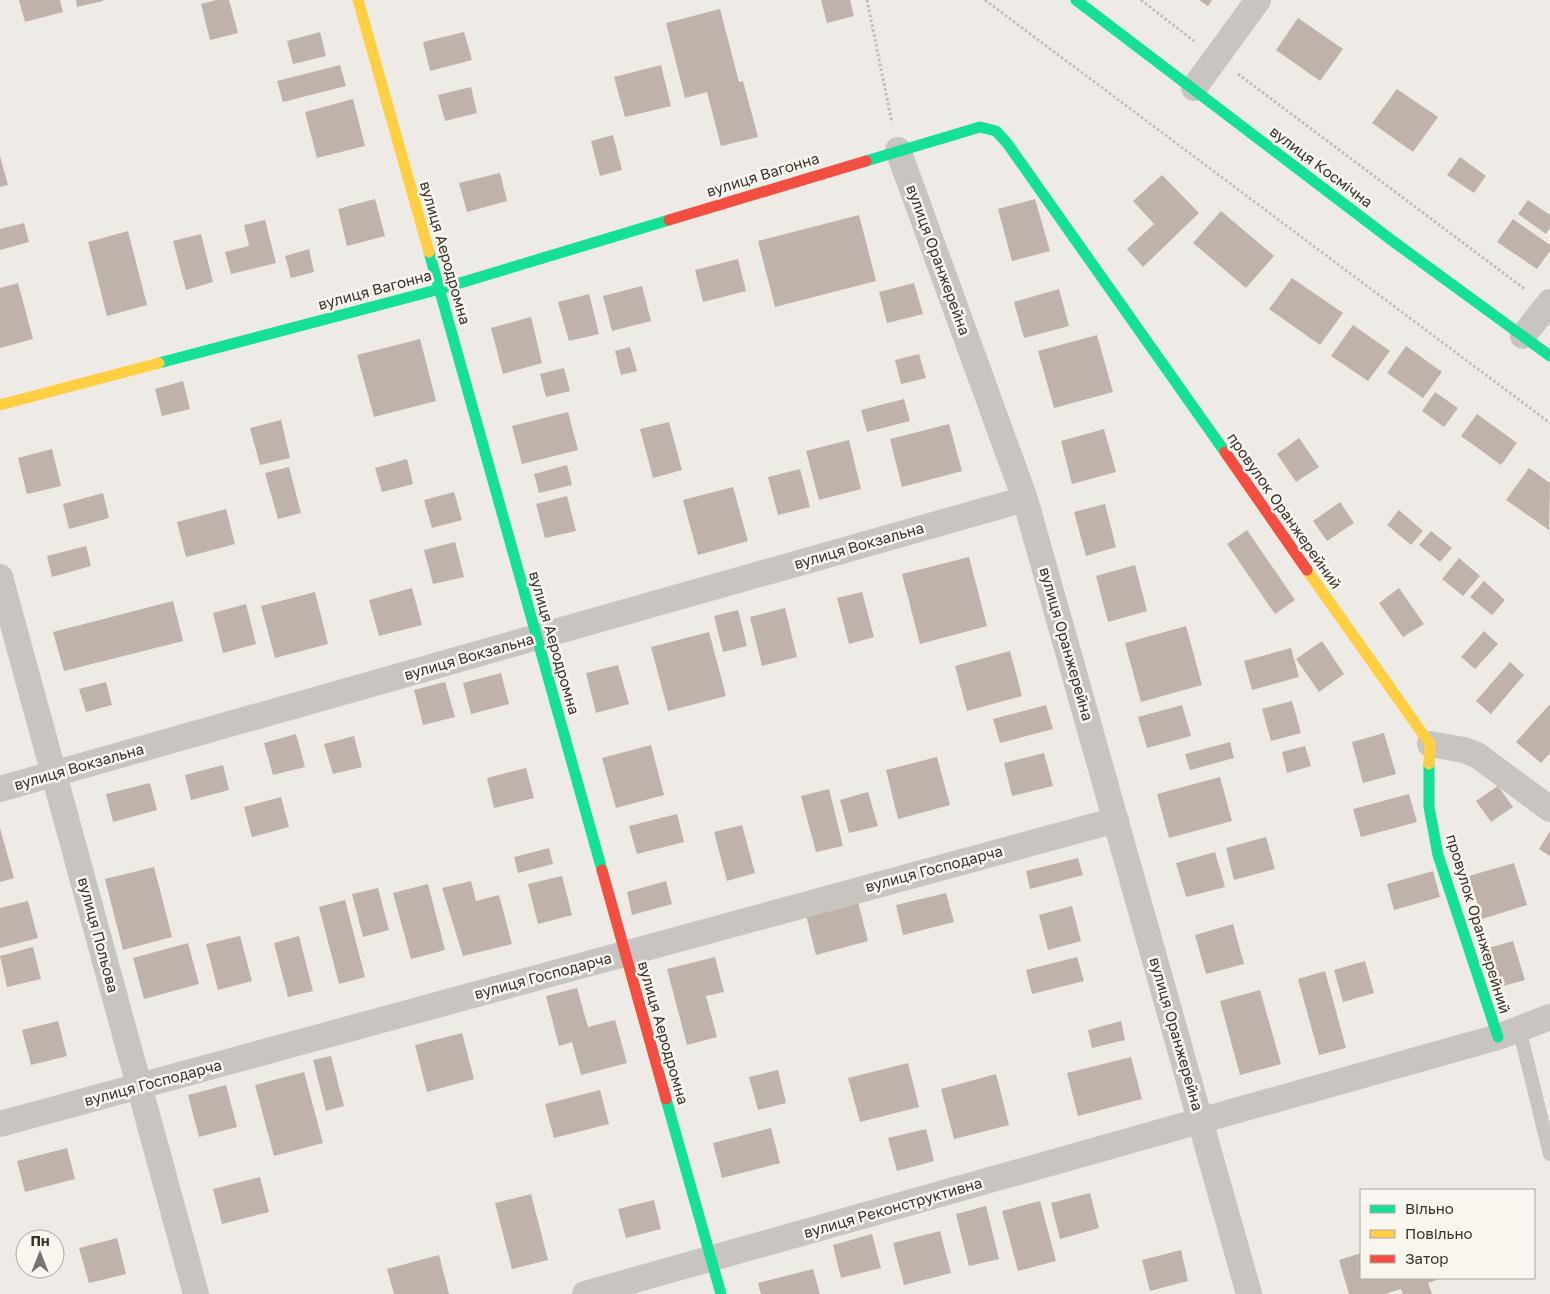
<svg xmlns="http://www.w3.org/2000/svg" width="1550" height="1294" font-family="'Golos Text',sans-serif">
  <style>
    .building { fill: #bfb2aa }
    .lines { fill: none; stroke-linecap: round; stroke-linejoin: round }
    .path { stroke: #c1bdb7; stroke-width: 3; stroke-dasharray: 2.5 2.5; stroke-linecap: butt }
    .lane { stroke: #c8c4bf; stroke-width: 14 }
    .street { stroke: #c8c4bf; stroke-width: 26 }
    .fast { stroke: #16e098; stroke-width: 11 }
    .slow { stroke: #ffcf43; stroke-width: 11 }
    .jam { stroke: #f24e42; stroke-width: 11 }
    .labels { text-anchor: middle; stroke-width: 5; stroke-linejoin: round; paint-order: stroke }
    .street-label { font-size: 15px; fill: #39322d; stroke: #f9f6ef }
  </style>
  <rect width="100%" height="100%" fill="#eeebe6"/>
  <path class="building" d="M19,0H60L63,12L25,22Z
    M76,0H103V1L77,7Z
    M216,0H229L238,33L210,40L201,4Z
    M821,0H850L854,16L827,23Z
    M1199,0H1212L1208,6Z
    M720,9L739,82L743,81L758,137L721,146L707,92L685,98L666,23Z
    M1298,18L1343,49L1320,81L1276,50Z
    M320,32L326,56L293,64L287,41Z
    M464,32L472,60L430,71L423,42Z
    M340,65L346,86L283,102L277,81Z
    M661,65L671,106L625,117L614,77Z
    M471,87L477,113L445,121L438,95Z
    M1397,89L1438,117L1413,152L1372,123Z
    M353,99L365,146L317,158L305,112Z
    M613,135L622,170L600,176L591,141Z
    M0,156L8,185L0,187Z
    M1460,157L1486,176L1474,193L1447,175Z
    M500,173L507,201L467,212L459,183Z
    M1162,175L1199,213L1143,267L1127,249L1154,224L1133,201Z
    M375,199L385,236L347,246L338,209Z
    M1035,199L1050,251L1012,261L998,209Z
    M1528,200L1550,215V228L1546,234L1518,214Z
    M1221,211L1274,256L1246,288L1193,243Z
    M859,215L876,281L775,307L758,241Z
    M1513,219L1550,245V251L1537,269L1497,242Z
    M265,220L276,263L231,274L225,252L249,246L244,225Z
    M24,223L29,242L0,250V229Z
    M128,231L147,305L107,316L88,242Z
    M201,234L213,282L186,290L173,241Z
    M309,249L314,272L291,278L285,256Z
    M738,259L746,291L703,302L695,270Z
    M1292,278L1343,313L1320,345L1269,309Z
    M18,283L33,339L0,348V288Z
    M914,283L923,314L887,323L879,292Z
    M642,286L651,321L612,331L603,296Z
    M1059,289L1069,326L1024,338L1014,302Z
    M589,294L599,334L569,341L558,302Z
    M531,317L542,363L503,374L491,328Z
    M1353,325L1390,351L1368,381L1331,356Z
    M1097,335L1113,392L1054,408L1038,351Z
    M420,339L436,401L374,417L357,355Z
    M1406,346L1442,372L1423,398L1387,373Z
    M630,347L637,371L621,375L615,351Z
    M919,354L926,378L901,384L895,360Z
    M564,368L570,391L546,397L540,374Z
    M183,381L190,409L162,416L155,389Z
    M1435,392L1458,408L1444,427L1422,411Z
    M904,399L910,421L867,432L861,410Z
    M568,412L578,450L522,464L512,426Z
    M1477,414L1517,443L1501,465L1461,436Z
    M281,420L290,458L260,465L250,428Z
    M669,422L682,470L653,478L640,429Z
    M949,424L962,471L902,487L890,439Z
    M1104,429L1116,472L1072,484L1061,441Z
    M1299,438L1319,467L1296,482L1277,454Z
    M849,440L861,489L819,500L806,451Z
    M52,449L61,486L27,494L18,458Z
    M407,459L413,484L382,492L375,468Z
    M567,465L572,485L539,493L534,474Z
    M289,467L301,513L278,519L265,473Z
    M1529,468L1550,483L1549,530L1506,500Z
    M800,469L810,507L778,515L768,477Z
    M733,487L748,541L698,555L683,500Z
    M454,492L462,520L432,528L424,500Z
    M103,493L109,518L69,529L63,504Z
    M567,496L576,531L545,538L536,504Z
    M1340,502L1354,523L1327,541L1313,521Z
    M1105,504L1116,547L1086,556L1074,512Z
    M226,509L235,544L186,557L177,522Z
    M1399,510L1423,531L1411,545L1387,525Z
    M1247,530L1295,600L1275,614L1227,544Z
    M1431,531L1452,548L1440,562L1419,545Z
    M455,542L464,577L433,584L424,550Z
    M86,546L91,566L52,577L47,556Z
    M969,557L987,626L920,644L902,574Z
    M1459,558L1480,576L1463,596L1442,579Z
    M1135,565L1147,611L1108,622L1096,576Z
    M1484,581L1505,600L1492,615L1470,597Z
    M412,588L422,625L379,636L369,600Z
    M1399,588L1424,624L1403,637L1379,603Z
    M315,592L328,644L275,658L261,606Z
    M862,592L874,637L849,644L837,598Z
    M173,601L183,641L64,671L53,632Z
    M246,604L256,644L223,653L213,613Z
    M785,608L797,657L762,666L750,617Z
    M738,610L747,646L723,652L714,616Z
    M1186,626L1202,685L1141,702L1125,643Z
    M1484,631L1498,644L1475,669L1461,657Z
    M709,632L726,696L668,711L651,647Z
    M1322,641L1344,674L1319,692L1296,659Z
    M1291,648L1299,677L1252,690L1244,661Z
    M1010,651L1022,696L967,711L955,666Z
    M1510,662L1524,675L1491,714L1476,701Z
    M618,665L629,704L596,713L586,673Z
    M501,673L509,704L471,714L463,683Z
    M106,682L112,705L86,712L79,689Z
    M445,682L455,717L423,725L414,690Z
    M1292,701L1301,733L1271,741L1262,709Z
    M1550,704V753L1541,763L1516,742Z
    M1046,705L1053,729L1000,743L993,719Z
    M1182,705L1191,736L1147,748L1138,717Z
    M1384,733L1396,774L1363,783L1352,742Z
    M296,734L305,767L273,775L264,743Z
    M354,736L362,767L333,774L324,744Z
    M1230,742L1234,758L1190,770L1185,754Z
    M651,745L664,795L616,808L602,758Z
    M1305,746L1311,766L1287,773L1282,752Z
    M1044,753L1053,786L1012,796L1004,763Z
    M937,757L950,805L898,819L886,770Z
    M223,765L229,790L191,800L185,775Z
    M526,768L534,798L494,808L487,778Z
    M1220,777L1232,821L1169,838L1157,794Z
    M150,783L157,810L113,822L106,794Z
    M1498,786L1513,807L1491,822L1476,801Z
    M829,789L843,846L816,852L801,796Z
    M868,792L878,826L849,833L840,800Z
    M1409,794L1417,822L1361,837L1353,809Z
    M281,797L289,827L252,837L244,807Z
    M677,814L684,842L637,854L629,826Z
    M742,825L755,873L727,881L714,832Z
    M0,828L14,878L0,882Z
    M1550,831V856L1539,849Z
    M1266,837L1275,869L1234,880L1226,848Z
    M549,848L553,864L518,873L514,857Z
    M1215,852L1225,887L1186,897L1176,863Z
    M1078,858L1083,875L1030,889L1026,871Z
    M1514,863L1527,905L1482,919L1469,876Z
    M154,867L172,937L123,950L105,879Z
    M1433,871L1440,897L1394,910L1387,884Z
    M562,876L572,915L538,924L528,884Z
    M471,881L476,901L499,895L512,944L463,956L442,888Z
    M666,881L672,904L632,915L627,892Z
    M428,884L445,950L411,959L393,893Z
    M378,888L389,930L363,937L352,894Z
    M946,893L954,922L903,935L896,905Z
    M345,900L365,977L339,984L319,907Z
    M28,901L38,938L0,948V908Z
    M858,902L868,941L816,955L806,915Z
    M1072,906L1081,941L1048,950L1039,915Z
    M1233,924L1244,964L1206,974L1195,935Z
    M240,936L252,981L218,990L206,944Z
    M299,936L313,991L288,997L274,943Z
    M1513,941L1525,980L1496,988L1485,949Z
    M188,943L199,984L144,999L133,958Z
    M33,947L41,979L7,987L0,956Z
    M715,957L724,992L706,996L717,1037L687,1045L667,969Z
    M1077,957L1084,981L1032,994L1026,970Z
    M1365,961L1374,993L1343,1002L1334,970Z
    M1325,971L1346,1048L1319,1055L1298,979Z
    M577,988L588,1027L615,1020L627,1063L581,1075L572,1042L559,1046L546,996Z
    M1260,990L1281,1064L1240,1075L1220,1001Z
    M58,1021L67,1056L31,1065L22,1030Z
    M1121,1021L1125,1040L1092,1048L1088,1030Z
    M462,1033L474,1079L427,1092L415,1045Z
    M331,1056L344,1106L326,1111L313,1060Z
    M1131,1057L1142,1099L1078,1116L1067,1073Z
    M908,1063L919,1107L860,1122L848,1078Z
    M778,1070L786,1103L758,1110L749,1077Z
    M304,1072L323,1143L274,1156L255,1085Z
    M996,1074L1009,1125L954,1139L941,1089Z
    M226,1085L237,1127L199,1137L188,1095Z
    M600,1090L609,1124L554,1138L545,1104Z
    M771,1128L780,1163L722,1178L713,1143Z
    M926,1129L934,1161L897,1171L888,1138Z
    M67,1148L75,1179L25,1192L17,1161Z
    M260,1177L269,1212L222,1224L213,1189Z
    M1090,1193L1099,1228L1060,1239L1051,1203Z
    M531,1194L548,1260L512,1269L495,1203Z
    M654,1200L661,1229L626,1238L618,1209Z
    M1040,1201L1056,1261L1018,1271L1002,1211Z
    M986,1206L999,1259L969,1266L956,1214Z
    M940,1231L951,1273L904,1285L893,1243Z
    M872,1234L881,1268L841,1278L833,1245Z
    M117,1238L126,1274L89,1283L79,1248Z
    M1181,1250L1188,1281L1150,1291L1142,1260Z
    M1361,1253V1278H1442L1428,1283L1432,1294H1403L1401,1289L1385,1294H1349L1339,1260Z
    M439,1255L449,1294H394L387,1269Z
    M813,1269L820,1294H761L758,1283Z"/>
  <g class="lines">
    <path class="path" d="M867,0L892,123
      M985,0L1550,423
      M1141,0L1194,41
      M1238,74L1526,290"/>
    <path class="lane" d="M1519,1028L1550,1154"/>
    <path class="street" d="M1194,88L1258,0
      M898,150L1025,499L1249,1294
      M1523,336L1550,302
      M0,577L196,1294
      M1430,744L1464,750L1477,755L1550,809
      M0,789L1025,499
      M0,1124L1116,820
      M585,1294L1498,1037L1550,1017"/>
    <path class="fast" d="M1076,0L1394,242L1550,356
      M866,161L980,127L996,131L1007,143L1225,452
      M429,252L602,870
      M159,363L440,289L669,220
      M1429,764V807L1438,855L1498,1037
      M666,1099L721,1294"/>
    <path class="slow" d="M358,0L429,252
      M0,405L159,363
      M1307,570L1430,744L1429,764"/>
    <path class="jam" d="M669,220L866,161
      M1225,452L1307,570
      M602,870L666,1099"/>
  </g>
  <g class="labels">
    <g class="street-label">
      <text transform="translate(1321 167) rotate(37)" y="5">вулиця Космічна</text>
      <text transform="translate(763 175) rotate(-17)" y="5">вулиця Вагонна</text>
      <text transform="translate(445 253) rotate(74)" y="5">вулиця Аеродромна</text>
      <text transform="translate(938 260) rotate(70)" y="5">вулиця Оранжерейна</text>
      <text transform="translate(375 290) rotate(-15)" y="5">вулиця Вагонна</text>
      <text transform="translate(1284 511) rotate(55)" y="5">провулок Оранжерейний</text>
      <text transform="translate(859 546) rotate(-16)" y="5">вулиця Вокзальна</text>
      <text transform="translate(554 643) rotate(74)" y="5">вулиця Аеродромна</text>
      <text transform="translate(1066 644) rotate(74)" y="5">вулиця Оранжерейна</text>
      <text transform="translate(469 657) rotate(-16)" y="5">вулиця Вокзальна</text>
      <text transform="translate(79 767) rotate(-16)" y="5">вулиця Вокзальна</text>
      <text transform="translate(934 869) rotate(-15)" y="5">вулиця Господарча</text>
      <text transform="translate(1478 924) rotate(73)" y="5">провулок Оранжерейний</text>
      <text transform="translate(98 935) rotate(75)" y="5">вулиця Польова</text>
      <text transform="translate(543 976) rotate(-15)" y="5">вулиця Господарча</text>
      <text transform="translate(663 1033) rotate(74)" y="5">вулиця Аеродромна</text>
      <text transform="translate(1176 1034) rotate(74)" y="5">вулиця Оранжерейна</text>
      <text transform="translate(153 1083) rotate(-15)" y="5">вулиця Господарча</text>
      <text transform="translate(893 1208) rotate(-16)" y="5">вулиця Реконструктивна</text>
    </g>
  </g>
  <rect x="1360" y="1189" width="175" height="90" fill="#f9f6ef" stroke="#aca8a1"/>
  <rect x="1370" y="1205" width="25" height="8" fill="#16e098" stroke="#aca8a1"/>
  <text x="1405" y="1214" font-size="15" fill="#39322d">Вільно</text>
  <rect x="1370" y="1230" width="25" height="8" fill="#ffcf43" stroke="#aca8a1"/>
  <text x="1405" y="1239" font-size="15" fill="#39322d">Повільно</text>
  <rect x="1370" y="1255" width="25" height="8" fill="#f24e42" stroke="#aca8a1"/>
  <text x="1405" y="1264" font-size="15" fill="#39322d">Затор</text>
  <g transform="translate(40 1254)"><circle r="24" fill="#f9f6ef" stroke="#aca8a1"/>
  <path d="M0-4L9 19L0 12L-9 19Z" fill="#78736e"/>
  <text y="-8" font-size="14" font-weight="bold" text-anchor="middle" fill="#39322d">Пн</text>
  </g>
</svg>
